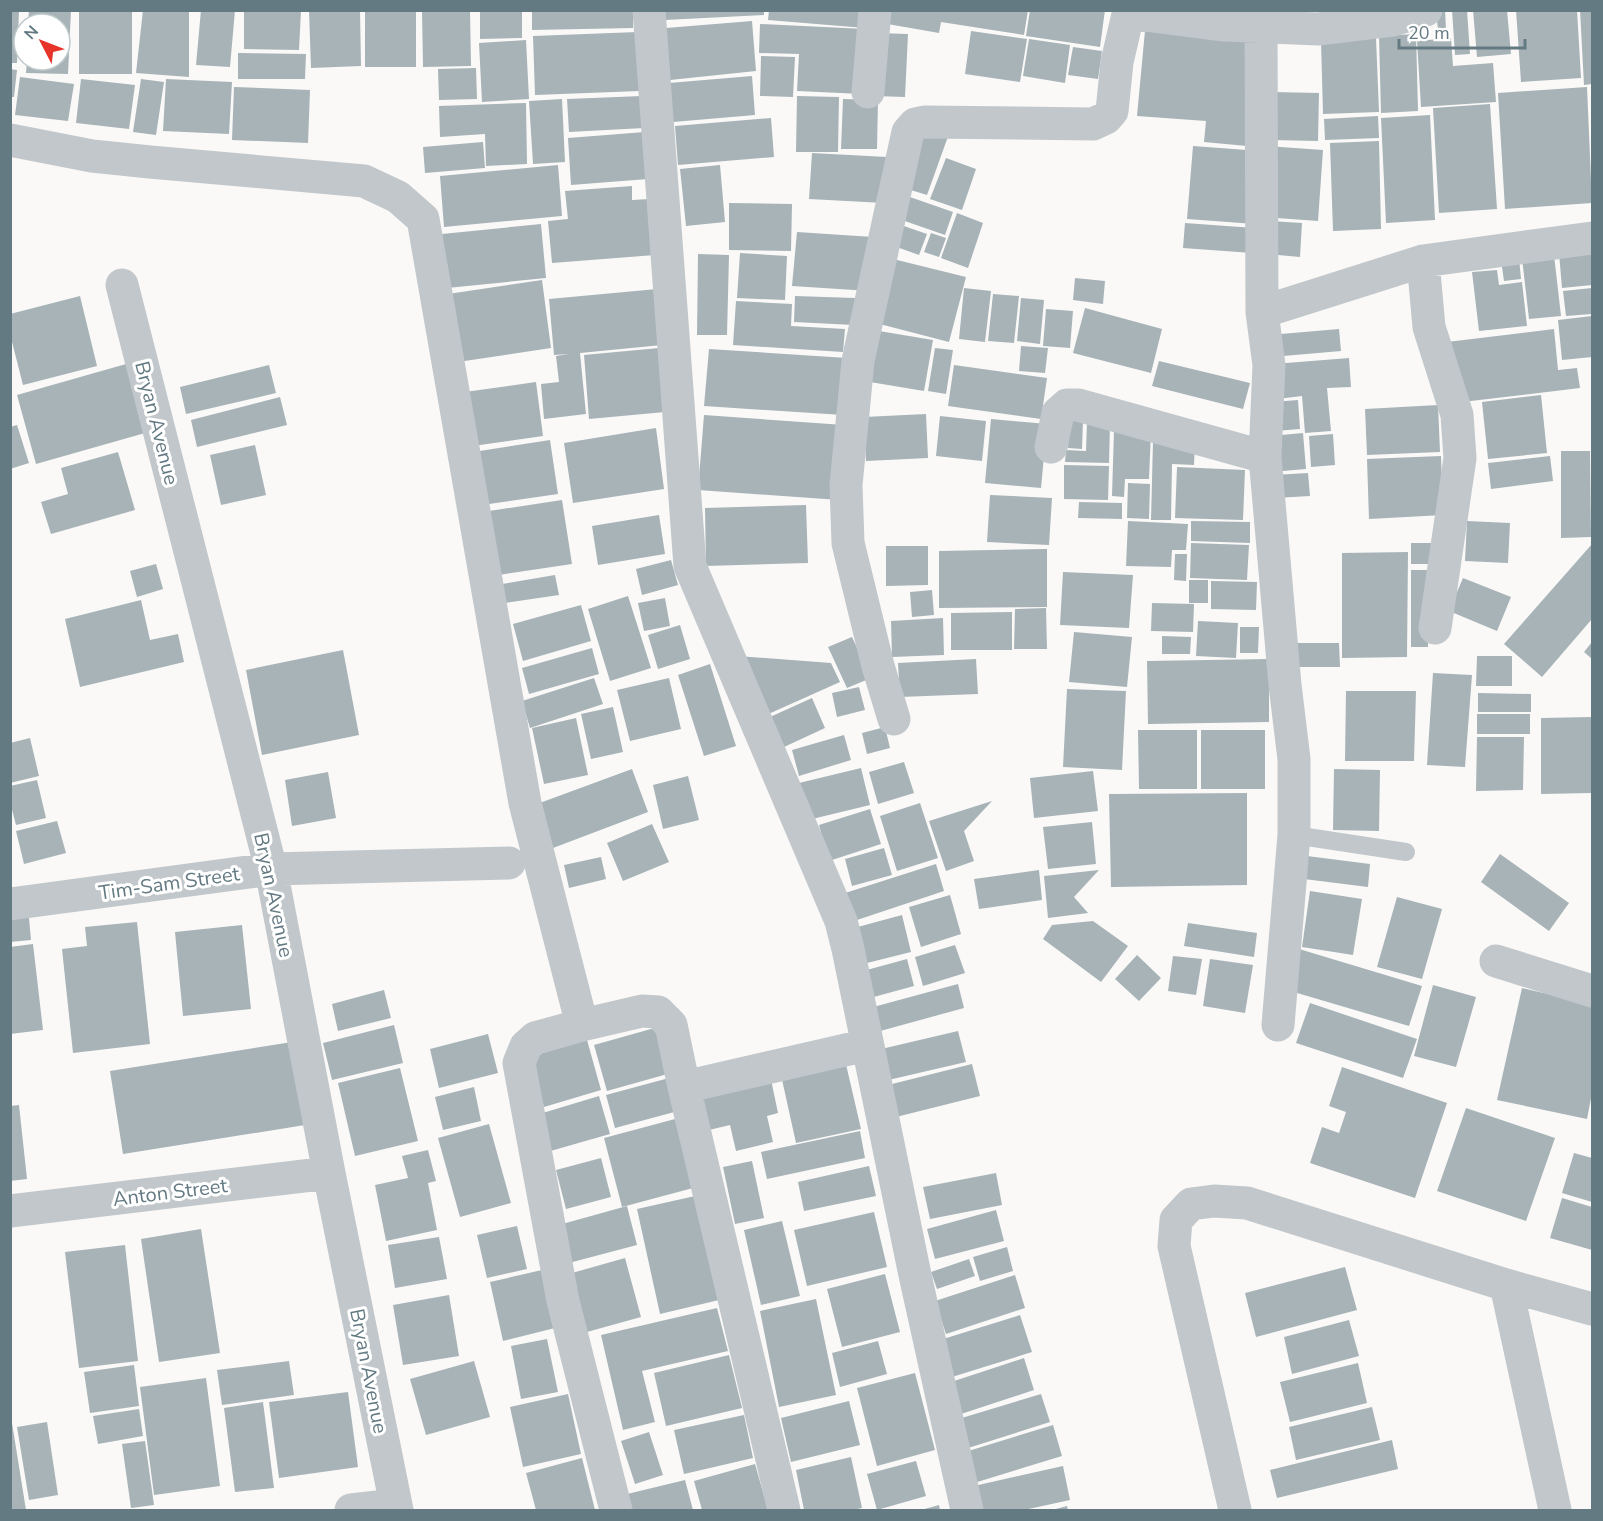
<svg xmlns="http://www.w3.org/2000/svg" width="1603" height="1521" font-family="'Nunito Sans',sans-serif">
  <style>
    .building { fill: #a7b3b7 }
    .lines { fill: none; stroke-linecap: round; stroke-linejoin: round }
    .service { stroke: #c1c7ca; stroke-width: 18 }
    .minor { stroke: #c1c7ca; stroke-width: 33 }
    .labels { text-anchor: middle; stroke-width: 6; stroke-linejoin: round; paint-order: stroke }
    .street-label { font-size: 20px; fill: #647a83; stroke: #fff }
  </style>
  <rect width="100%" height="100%" fill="#faf9f8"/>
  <path class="building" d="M10,10H19L17,63H10Z
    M29,10H71L68,74L26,73L27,60H60V24H28Z
    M79,10H132V74H79Z
    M143,10H189V77L136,73Z
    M201,10H235L230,67L196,65Z
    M244,10H301L299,50L244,49Z
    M309,10H360L361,66L311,68Z
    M365,10H416V67H365Z
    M422,10H470L471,66L423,67Z
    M480,10H522V38L480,39Z
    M532,10H633V28L532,30Z
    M665,10H764V15L665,20Z
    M769,10H866L865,28L768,20Z
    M878,10H1028L1024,35L941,22L939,33L876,22Z
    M1030,10H1105L1100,47L1026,36Z
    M1436,10H1445L1446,29L1438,30Z
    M1452,10H1467L1470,54L1455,55Z
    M1473,10H1507L1511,54L1477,57Z
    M1516,10H1577L1581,78L1521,82Z
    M1580,10H1592V84L1584,85Z
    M1146,20L1257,29L1247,146L1204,142L1206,121L1137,116Z
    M752,21L756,71L670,80L666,28Z
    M760,24L865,29L862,94L797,91L799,54L759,53Z
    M971,31L1027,39L1020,82L965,74Z
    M638,32L640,91L535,95L533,36Z
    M877,33L908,34L905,97L874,96Z
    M1416,34L1418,111L1381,113L1379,36Z
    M1376,38L1379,112L1323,114L1321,41Z
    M1451,38L1453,66L1493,63L1496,102L1421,107L1417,41Z
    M1029,39L1070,45L1065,83L1023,76Z
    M526,40L529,99L482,102L479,43Z
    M1073,47L1102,51L1098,79L1068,75Z
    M238,53L306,54L305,79H238Z
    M761,56L795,57L793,97L760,96Z
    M476,68L477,99L439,100L438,69Z
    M10,69L17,70L14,97H10Z
    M752,76L755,115L673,122L669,83Z
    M20,77L74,84L68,121L15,115Z
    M81,79L135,85L129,129L76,123Z
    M141,79L164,82L156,135L133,132Z
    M166,79L232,82L229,134L163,131Z
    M234,87L310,90L308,143L232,140Z
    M1587,87L1592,203L1505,209L1498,93Z
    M1272,92L1319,93L1318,141L1271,140Z
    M642,96L644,128L569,132L567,99Z
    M797,96L839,97L838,152H796Z
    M562,99L565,162L533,164L529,101Z
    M843,99L878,100L877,149H841Z
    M526,103L527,164L486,166L485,134L440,137L439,106Z
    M1490,104L1497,209L1439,213L1433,108Z
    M1430,115L1435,220L1386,223L1381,118Z
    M1378,116L1379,138L1325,140L1324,119Z
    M771,118L774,157L678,165L675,126Z
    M924,122L950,131L927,195L901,187Z
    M645,132L648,179L571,185L568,138Z
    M1379,141L1381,229L1333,231L1330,143Z
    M483,142L485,168L425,173L423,147Z
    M1193,146L1260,151L1255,224L1187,219Z
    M1268,146L1323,150L1318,221L1263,217Z
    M812,153L887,157L884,203L809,199Z
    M946,158L976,169L962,210L930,199Z
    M558,165L562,216L444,227L440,176Z
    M720,165L725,222L686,226L680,169Z
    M632,186V200L650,199L655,255L552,263L548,221L568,219L565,191Z
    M907,196L953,212L945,235L899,219Z
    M729,203L792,204L791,251L729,250Z
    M957,213L983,223L968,268L941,258Z
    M1270,221L1302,223L1300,257L1267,254Z
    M1185,223L1254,228L1252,253L1183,248Z
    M541,224L546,278L447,288L442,234Z
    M898,224L927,234L919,255L891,245Z
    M797,232L873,237L870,291L792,286Z
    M931,233L946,238L939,257L924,252Z
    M1592,249V285L1562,288L1559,253Z
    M740,253L787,256L785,300L737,298Z
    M698,254L729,255L727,335H697Z
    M1554,255L1561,316L1529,319L1522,258Z
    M889,258L966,277L949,342L872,322Z
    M1519,258L1521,279L1504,281L1501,260Z
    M1497,270L1499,285L1522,282L1527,326L1479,331L1472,272Z
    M1075,278L1105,281L1103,304L1073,300Z
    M542,280L551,348L458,362L448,294Z
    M964,288L991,291L985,342L959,339Z
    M1592,288V314L1566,316L1563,291Z
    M657,289L662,345L580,353L586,414L544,419L541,384L559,382L556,356L569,354L554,355L549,299Z
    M993,294L1019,296L1014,343L988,341Z
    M80,296L97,366L23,385L10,334V314Z
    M795,296L855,298L854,325L794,322Z
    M1021,298L1044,300L1040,344L1017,341Z
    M736,301L792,304L791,326L845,329L843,352L733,345Z
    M1085,308L1162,329L1151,373L1073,353Z
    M1046,309L1073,311L1070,348L1043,346Z
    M1592,316V357L1562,360L1558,320Z
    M867,329L933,340L924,391L858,380Z
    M1339,329L1341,351L1283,356L1281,334Z
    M1554,329L1558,370L1577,368L1580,388L1454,403L1447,342Z
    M1021,346L1048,348L1045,373L1019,371Z
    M659,348L665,412L589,419L584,355Z
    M935,348L953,350L946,394L928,391Z
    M709,349L847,358L843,415L704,406Z
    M1349,358L1351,387L1327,388L1331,431L1305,433L1302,396L1277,399L1274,364Z
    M1159,361L1250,383L1243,409L1152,386Z
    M126,364L145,433L36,464L17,395Z
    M269,365L276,393L186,414L180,387Z
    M954,365L1047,378L1041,419L948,406Z
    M536,382L543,436L473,446L465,392Z
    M1541,395L1547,453L1488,459L1482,402Z
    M280,397L287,425L197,447L191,420Z
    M1298,400L1300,429L1275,431L1273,402Z
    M1438,405L1440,452L1367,455L1365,409Z
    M926,414L928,458L866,461L864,417Z
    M704,415L844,425L839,500L698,490Z
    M940,416L986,421L982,461L936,456Z
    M991,419L1047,424L1041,488L985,483Z
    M1069,419L1083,420L1082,449L1068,448Z
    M1087,422L1110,423L1109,463L1065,462L1066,450L1086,451Z
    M17,425L29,463L10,469V427Z
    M656,428L664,489L573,503L564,443Z
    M1114,430L1151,431L1149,479H1125L1124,497L1112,496Z
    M1303,433L1306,469L1271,472L1269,436Z
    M1333,434L1335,465L1311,467L1309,436Z
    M550,440L558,494L475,506L467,453Z
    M1153,441L1195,443L1194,465L1172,464L1171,520H1151Z
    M255,445L266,495L221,505L210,455Z
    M1561,451H1590L1591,537L1561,538Z
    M118,452L135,510L51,534L41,502L68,494L61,468Z
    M1441,456L1443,515L1369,519L1367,459Z
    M1550,456L1553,481L1491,489L1488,463Z
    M1064,465L1109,466L1108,500L1064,499Z
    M1177,467L1245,470L1243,520L1175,518Z
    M1308,473L1310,496L1275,498L1274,475Z
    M1128,483L1150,484L1149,519L1127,518Z
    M990,495L1052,498L1049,545L987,542Z
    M562,500L572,564L498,575L489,511Z
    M1079,502L1122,503V519L1078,518Z
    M806,505L808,563L706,566L705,508Z
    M659,515L665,554L598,565L592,526Z
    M1128,521L1188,524L1186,550H1172L1171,567L1126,566Z
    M1191,521L1250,522V543L1191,541Z
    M1467,521L1510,523L1508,563L1465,561Z
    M1191,543L1249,545L1247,580L1190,578Z
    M1411,543H1432V564H1411Z
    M1592,544V619L1542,677L1504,644Z
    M886,546H928V585L886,586Z
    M1047,549V607L939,608V551Z
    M1408,552L1407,657L1342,658V553Z
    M1175,554H1187L1186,581L1174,580Z
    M671,560L678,585L642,595L636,569Z
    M156,564L163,589L137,597L130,571Z
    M1411,570H1428V647H1411Z
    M1063,572L1133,575L1129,628L1060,625Z
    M555,575L559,595L504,603L502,584Z
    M1463,578L1511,597L1497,631L1449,611Z
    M1189,580H1208V603H1189Z
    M1211,581L1257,582L1256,610L1211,609Z
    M932,590L934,615L912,617L910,592Z
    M628,596L651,668L610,681L588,609Z
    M665,598L670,626L644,631L638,603Z
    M141,600L150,640L178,634L184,662L80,687L65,619Z
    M1152,603L1194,604L1193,632L1151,631Z
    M581,605L591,641L523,661L513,624Z
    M1046,608L1047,649H1014L1015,609Z
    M1012,612V650H951V613Z
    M943,618L944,655L892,657L891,621Z
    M1198,621L1238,623L1236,658L1196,656Z
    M680,625L690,659L658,669L648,635Z
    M1240,627H1259L1258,653H1240Z
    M1074,632L1132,637L1127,687L1069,682Z
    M1162,636L1191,637L1190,654H1162Z
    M852,637L871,678L847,688L828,647Z
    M1592,642V659L1584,652Z
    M1294,643H1339L1340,667H1295Z
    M592,648L599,674L529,694L522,668Z
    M343,650L359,735L262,755L246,670Z
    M737,656L831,663L840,682L764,716Z
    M1477,656H1512V686H1476Z
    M976,659L978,694L900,697L898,663Z
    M1269,659V722L1148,724L1147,661Z
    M710,664L736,746L704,756L678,675Z
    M1433,673L1472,675L1465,767L1427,765Z
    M594,678L603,704L530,728L522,701Z
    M669,678L681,729L630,741L617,690Z
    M859,687L865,710L837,717L832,693Z
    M1067,689L1126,691L1122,770L1063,767Z
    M1346,691H1416L1414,761H1345Z
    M1478,693L1531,694V712H1478Z
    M812,698L825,728L784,747L770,717Z
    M613,707L623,752L591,759L581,714Z
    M1477,714H1530V734H1477Z
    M1592,717V793L1541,794V718Z
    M576,718L588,775L544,784L532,728Z
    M885,727L890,748L867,754L862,733Z
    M1138,730H1197V789H1139Z
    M1201,730H1265V789H1201Z
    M844,735L851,760L799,776L792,750Z
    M1477,737H1524L1523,790L1476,791Z
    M30,738L39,776L10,783V743Z
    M904,762L914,793L878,804L869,772Z
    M861,768L870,805L808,820L799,783Z
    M632,769L648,812L553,848L537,804Z
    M1334,769L1380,770L1379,831L1333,830Z
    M1093,771L1098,811L1034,818L1030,778Z
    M328,772L336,818L292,826L285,780Z
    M688,776L699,820L663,829L653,785Z
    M37,780L46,818L16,825L10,802V786Z
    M1247,793V885L1111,887L1109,794Z
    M992,801L964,831L974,861L946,871L929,821Z
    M920,803L938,858L897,871L880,816Z
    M870,809L881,844L829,861L819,825Z
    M57,821L66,853L24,864L16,831Z
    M1092,822L1096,864L1048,869L1043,827Z
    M652,824L669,862L623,881L607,843Z
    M884,848L892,875L852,886L845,859Z
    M1500,854L1569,903L1549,931L1481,882Z
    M1307,856L1370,864L1368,887L1304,879Z
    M601,857L606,879L569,888L564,865Z
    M936,864L944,891L851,922L842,894Z
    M1039,870L1042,900L979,909L974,879Z
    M1099,870L1074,897L1088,913L1048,918L1044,876Z
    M1310,891L1362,899L1353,955L1302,947Z
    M950,895L961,934L921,947L909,907Z
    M1397,897L1442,909L1422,979L1377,967Z
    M28,907L31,940L10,942V909Z
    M902,915L911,952L863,964L854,928Z
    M1093,921L1128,946L1101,982L1043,939L1052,925Z
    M137,922L150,1044L73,1053L62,949L87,946L85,927Z
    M1188,923L1257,933L1254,957L1184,946Z
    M242,925L251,1009L183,1016L175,932Z
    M33,944L43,1030L10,1034V947Z
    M955,945L965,973L923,986L915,957Z
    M1299,949L1422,986L1409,1026L1287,990Z
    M1137,955L1161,978L1139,1001L1115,979Z
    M1173,956L1202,959L1196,995L1168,991Z
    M907,959L914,986L870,998L863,971Z
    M1210,959L1253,965L1245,1013L1203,1006Z
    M958,984L964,1008L873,1033L866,1009Z
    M1433,985L1476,997L1456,1067L1414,1056Z
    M1522,988L1592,1004V1093L1587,1119L1497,1100Z
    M384,990L391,1018L338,1031L332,1004Z
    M1310,1003L1417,1039L1403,1078L1296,1043Z
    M394,1025L403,1063L332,1080L323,1043Z
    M658,1027L671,1073L607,1091L594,1045Z
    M958,1031L966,1062L884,1081L877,1050Z
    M488,1034L498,1073L439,1088L430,1049Z
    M587,1040L601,1090L544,1107L529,1057Z
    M292,1042L305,1125L123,1154L110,1071Z
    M845,1060L861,1129L796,1143L781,1075Z
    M972,1064L980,1096L896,1117L888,1085Z
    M1342,1067L1447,1103L1415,1198L1310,1163L1322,1127L1339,1133L1346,1112L1329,1106Z
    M400,1068L418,1141L355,1156L338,1083Z
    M769,1070L778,1113L767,1116L773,1142L736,1151L730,1125L709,1130L699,1086Z
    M669,1078L678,1111L615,1128L606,1095Z
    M474,1087L481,1121L443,1130L435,1097Z
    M599,1096L610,1134L547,1152L536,1115Z
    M19,1105L27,1179L10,1181V1106Z
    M1466,1108L1555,1138L1526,1221L1437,1191Z
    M675,1119L693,1188L622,1207L604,1138Z
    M489,1124L511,1203L460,1217L438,1138Z
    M860,1131L865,1158L767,1179L761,1152Z
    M428,1150L436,1181L428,1183L437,1230L386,1241L375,1185L408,1178L402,1156Z
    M1574,1153L1592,1158V1202L1562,1193Z
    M601,1158L611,1197L566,1209L556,1170Z
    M752,1161L764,1218L735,1224L723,1167Z
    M869,1166L876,1196L804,1211L798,1182Z
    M996,1173L1002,1205L930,1219L923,1187Z
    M695,1196L719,1300L660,1314L637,1209Z
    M1562,1198L1592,1207V1250L1550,1238Z
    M627,1206L637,1245L565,1264L555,1226Z
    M996,1210L1004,1241L935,1259L927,1229Z
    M874,1212L887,1267L807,1286L794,1230Z
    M782,1221L800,1296L761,1305L744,1230Z
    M517,1226L527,1269L487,1278L477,1235Z
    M201,1229L220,1353L159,1362L141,1239Z
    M439,1237L447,1279L395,1288L388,1245Z
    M125,1245L138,1361L79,1368L65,1252Z
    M1007,1247L1013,1271L980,1281L973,1257Z
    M625,1258L641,1317L587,1332L572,1273Z
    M969,1259L975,1276L937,1289L931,1272Z
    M1345,1267L1357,1310L1256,1337L1245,1293Z
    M542,1270L555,1328L503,1341L490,1282Z
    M885,1274L900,1332L842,1347L827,1289Z
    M1015,1275L1025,1308L946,1334L935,1301Z
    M449,1295L459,1356L403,1365L393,1305Z
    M816,1299L836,1395L779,1407L760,1311Z
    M717,1308L728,1351L642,1371L655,1422L623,1430L601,1335Z
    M1020,1315L1032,1352L952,1377L940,1340Z
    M1349,1320L1359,1356L1292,1374L1284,1337Z
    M547,1339L558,1392L521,1399L511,1346Z
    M878,1341L887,1374L840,1387L832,1353Z
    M729,1355L742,1408L666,1426L654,1373Z
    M1024,1358L1034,1390L955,1416L945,1384Z
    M289,1361L294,1395L222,1405L217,1370Z
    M474,1361L490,1417L426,1435L410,1379Z
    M1358,1363L1367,1403L1290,1422L1280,1382Z
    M134,1365L139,1406L90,1413L84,1372Z
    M915,1373L935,1450L877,1466L857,1388Z
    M206,1378L220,1486L154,1495L140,1387Z
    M348,1392L358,1467L279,1478L269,1402Z
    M568,1394L581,1454L523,1467L510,1407Z
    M1041,1394L1050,1422L965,1449L955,1420Z
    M849,1401L860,1445L791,1462L781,1418Z
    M263,1402L274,1488L235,1492L224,1408Z
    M1372,1407L1380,1440L1296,1460L1289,1427Z
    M139,1409L143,1436L98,1444L93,1416Z
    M744,1415L753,1458L684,1474L674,1430Z
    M47,1422L58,1495L29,1500L17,1427Z
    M10,1423H12L26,1510H10Z
    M1053,1425L1062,1456L974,1483L965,1452Z
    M649,1432L663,1475L635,1484L621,1441Z
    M1392,1440L1398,1469L1277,1498L1270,1470Z
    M145,1441L154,1505L131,1508L122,1444Z
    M851,1457L862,1508L852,1510H804L796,1470Z
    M582,1458L595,1510H536L526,1473Z
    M916,1461L926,1496L877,1510L867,1474Z
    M755,1464L768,1510H702L694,1481Z
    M1063,1466L1070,1500L1024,1510H979L974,1486Z
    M685,1480L693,1510H623L619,1496Z
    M939,1505L940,1510H921Z
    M1067,1506L1068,1510H1052Z"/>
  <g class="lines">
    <path class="service" d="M1294,835L1406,852"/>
    <path class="minor" d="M649,10L690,566L841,921L848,949L915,1275L967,1510
      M1129,13L1222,25L1318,29L1393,20L1426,10
      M1261,27L1262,312
      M868,92L875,10
      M10,140L92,156L150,162L364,181L398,197L423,219L525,803L582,1025
      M1423,261L1429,327L1457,415L1460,458L1435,628
      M122,285L271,869L329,1173L397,1510
      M1051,447L1058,413L1067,405H1078L1265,457
      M894,719L878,666L848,543L846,485L858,361L908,132L915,124L924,122L1093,124L1106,118L1112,111L1117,62L1129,10
      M10,904L271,869L509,863
      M1496,961L1592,991
      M1278,1025L1294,835V759L1285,685L1265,457L1269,365L1262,312L1423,261L1592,238
      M684,1087L867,1045
      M10,1211L329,1173
      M1506,1285L1555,1510
      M351,1510L395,1505
      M616,1510L563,1301L519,1063L526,1046L535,1038L582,1025L642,1011L658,1012L671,1025L684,1087L784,1510
      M1235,1510L1174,1246L1176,1220L1191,1204L1214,1201L1247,1203L1506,1285L1592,1309"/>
  </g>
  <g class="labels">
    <g class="street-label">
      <text transform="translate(157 423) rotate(76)" y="7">Bryan Avenue</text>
      <text transform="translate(169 883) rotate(-8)" y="7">Tim-Sam Street</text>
      <text transform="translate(274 895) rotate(78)" y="7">Bryan Avenue</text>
      <text transform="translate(170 1192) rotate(-7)" y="7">Anton Street</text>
      <text transform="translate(369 1371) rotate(79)" y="7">Bryan Avenue</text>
    </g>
  </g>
  <rect width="1603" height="1521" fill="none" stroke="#647a83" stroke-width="24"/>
  <g transform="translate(42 42) rotate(312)"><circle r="28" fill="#ffffff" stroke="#c1cacd" stroke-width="1.5"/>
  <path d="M0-4.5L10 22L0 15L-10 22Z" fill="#e7342b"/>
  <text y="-9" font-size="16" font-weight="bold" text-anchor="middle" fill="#647a83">N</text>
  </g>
  <path d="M1399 39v9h126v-9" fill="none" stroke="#647a83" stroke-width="3"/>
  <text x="1408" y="39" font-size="18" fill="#647a83" stroke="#ffffff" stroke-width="4.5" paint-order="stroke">20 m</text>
</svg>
